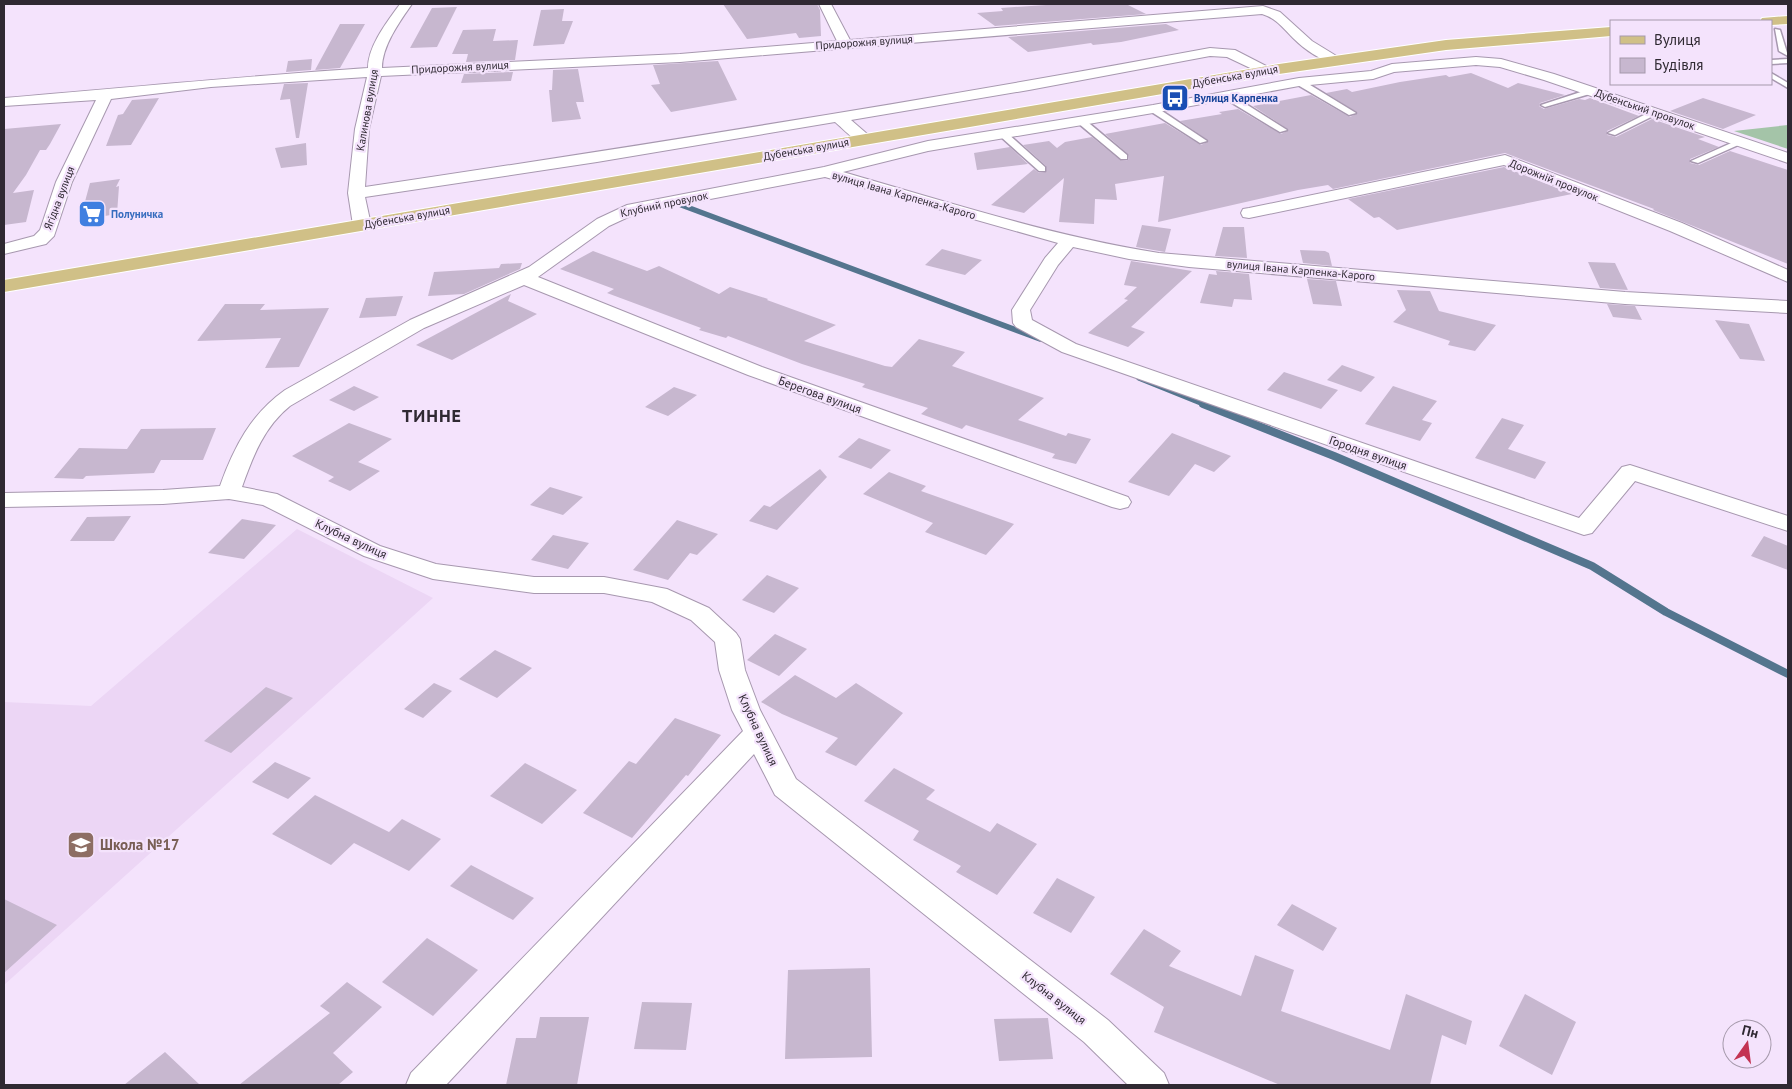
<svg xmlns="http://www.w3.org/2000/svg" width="1792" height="1089" font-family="'PT Sans',sans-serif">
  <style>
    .built { fill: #ecd6f5 }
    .green { fill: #a4c4a8 }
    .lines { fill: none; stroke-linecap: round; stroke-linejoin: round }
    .stream-far1 { stroke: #54758e; stroke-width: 5.5 }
    .stream { stroke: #54758e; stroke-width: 8 }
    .building { fill: #c7b7cf }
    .service-casing { stroke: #a798af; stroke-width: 3 }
    .minor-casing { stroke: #a798af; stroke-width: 2 }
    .primary-casing { stroke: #fff; stroke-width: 2 }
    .service { fill: #fff; fill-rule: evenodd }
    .minor { fill: #fff; fill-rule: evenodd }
    .primary { fill: #d0c087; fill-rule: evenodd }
    .labels { text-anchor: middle; stroke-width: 4.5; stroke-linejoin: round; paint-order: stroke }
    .far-street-label { font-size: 11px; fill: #2f2932; stroke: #f4e3fc }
    .far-transit-label { font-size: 11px; font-weight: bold; fill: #164399; stroke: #f4e3fc; text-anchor: start }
    .far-shop-label { font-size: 11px; font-weight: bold; fill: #366cbe; stroke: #f4e3fc; text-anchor: start }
    .street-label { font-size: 12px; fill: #2f2932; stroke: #f4e3fc }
    .near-education-label { font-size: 15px; font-weight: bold; fill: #785e54; stroke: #f4e3fc; text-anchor: start }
    .district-label { font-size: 18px; font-weight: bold; letter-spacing: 1px; fill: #2f2932; stroke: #f4e3fc }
  </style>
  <rect width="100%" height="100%" fill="#f4e3fc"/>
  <path class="built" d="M297,529L433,598L4,985V702L91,706Z"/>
  <path class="green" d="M1788,125V149L1734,131Z"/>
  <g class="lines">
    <path class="stream-far1" d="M676,203L1040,339
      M1139,378L1206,405"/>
    <path class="stream" d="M1203,404L1334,456L1592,566L1666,612L1788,674"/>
  </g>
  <path class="building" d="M723,4H817L820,10L821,36L799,38L796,33L747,39Z
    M1061,4H1126L1146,14L995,26L977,13L1003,11L1001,8Z
    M457,7L437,47L410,48L432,8Z
    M564,9L562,21H573L564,44L533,46L541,10Z
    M340,24H365L340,68L315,70Z
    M1166,24L1179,30L1121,42L1093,45L1091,43L1028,52L1008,37Z
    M496,29L493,41L518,40L515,60L466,62L468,54H452L463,30Z
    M312,59L311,70L286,72L288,61Z
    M718,61L737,100L671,112L651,85L660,84L653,65Z
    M578,69L584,102H576L581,119L552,122L549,90H552L553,70Z
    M513,72L511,81L461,83L464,74Z
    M1471,73L1508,88L1518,83L1565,95L1540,103L1539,106L1544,109L1579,99L1585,100L1590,98L1639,116L1607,131V135L1616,137L1652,119L1705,137L1698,139L1719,147L1690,159V163L1699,165L1730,151L1788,170V264L1653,210L1654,209L1505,153L1333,189L1328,185L1298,190L1158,222L1164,176L1115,184L1117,200L1095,199L1094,224L1059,222L1064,178L1024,213L991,205L1034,169L1039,173L1046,172V166L1023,145L1049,141L1057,148L1065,142L1092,137L1120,160L1127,161L1129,159L1128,154L1105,134L1165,123L1201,145L1209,141L1180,121L1222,114L1219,112L1238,109L1281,134L1289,130L1253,106L1311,95L1350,117L1358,113L1326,93L1347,89L1352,92L1400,82L1446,75L1449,77Z
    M308,83L299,138H296L290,99L280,100L284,84Z
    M159,98L131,145L106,146L118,115L123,114L132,100Z
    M1703,98L1756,115L1723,129L1670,111Z
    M61,124L50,144L46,150H40L26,175L13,193L34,190L26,222L4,225V129Z
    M306,143L307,165L281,168L275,148Z
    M1010,147L1028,164L977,170L974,153Z
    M1504,167L1572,194L1397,230L1379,217L1374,218L1348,199Z
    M120,179L116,187L119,186L117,214L80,220L90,183Z
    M1142,225L1171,229L1165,252L1136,247Z
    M1223,227H1244L1247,258L1215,256Z
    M942,249L982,260L965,275L925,265Z
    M1300,250L1325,251L1329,253L1332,266L1303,263Z
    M593,251L647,271L659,266L719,294L730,287L768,299L767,300L836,325L804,341L885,366L892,367L919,339L965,352L952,366L1044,398L1018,420L1066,436L1068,433L1091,439L1076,464L1052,458L1055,454L966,425L962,429L921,414L928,408L862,387L865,384L802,364L728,336L726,338L699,330L701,328L607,293L614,289L560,269Z
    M1131,261L1192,271L1131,327L1145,332L1128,347L1088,333L1128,300L1124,299L1137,287L1124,285Z
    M1588,262L1615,263L1628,290L1600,288Z
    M522,263L520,269L464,294L428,296L434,272L499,268L501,264Z
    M1216,271L1249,274L1252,300L1234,299L1232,307L1200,303L1209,274L1217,275Z
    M1307,279L1336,281L1342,306L1313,304Z
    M1397,290L1430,291L1439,311L1496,325L1475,351L1448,345L1450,341L1393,322L1406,310Z
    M511,294L508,301L537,314L452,360L416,345Z
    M403,296L396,316L359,318L366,298Z
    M225,304H265L260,310L329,308L299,367L265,368L281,338L197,341Z
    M1607,304L1635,306L1642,320L1613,317Z
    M1715,320L1749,324L1765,361L1740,359Z
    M1342,365L1375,377L1361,392L1327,380Z
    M1284,372L1338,390L1321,409L1267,390Z
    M354,386L379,397L354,411L329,400Z
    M1393,386L1437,401L1422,420L1432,423L1420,441L1365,424Z
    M674,387L697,395L668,416L645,407Z
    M1502,418L1524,425L1508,449L1546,462L1535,479L1475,458Z
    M349,423L392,439L358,462L380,471L350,491L328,481L334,477L292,456Z
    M216,428L203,460H161L154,473L86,476L83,479L54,478L79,448L127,449L141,429Z
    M1172,433L1231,456L1214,472L1195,464L1169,496L1128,482Z
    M859,438L891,450L871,469L838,457Z
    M820,469L827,477L777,530L749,521L764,505L770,507Z
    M889,472L926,486L921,491L1014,524L986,555L925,532L933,523L863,494Z
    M550,487L583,497L563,515L530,505Z
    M131,516L114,541H70L87,517Z
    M242,519L276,525L244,559L208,553Z
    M677,520L718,534L697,555L690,553L668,580L633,570Z
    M553,535L589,543L568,569L531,560Z
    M1764,536L1788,546V570L1751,556Z
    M767,575L799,588L774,613L742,600Z
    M775,634L807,649L779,676L747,660Z
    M495,650L532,668L497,698L459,679Z
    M795,675L836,698L856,683L903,713L856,766L825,752L838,738L782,714L761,702Z
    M434,683L452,691L423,718L404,709Z
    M266,687L293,698L231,753L204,741Z
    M675,718L721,735L688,776L686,775L632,838L583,813L629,761L636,764Z
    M275,762L311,778L288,799L252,782Z
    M525,763L577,790L542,824L490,796Z
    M894,768L935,790L926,799L990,832L997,823L1037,844L997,895L956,872L961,866L913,840L919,831L864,801Z
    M315,795L389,832L402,819L441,839L409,871L354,843L331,865L272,834Z
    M471,865L534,898L513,920L450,886Z
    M1057,878L1095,897L1071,933L1033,913Z
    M4,899L57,925L4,973Z
    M1292,904L1337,928L1323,951L1277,925Z
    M1144,929L1181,951L1169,966L1241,996L1255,955L1294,970L1281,1011L1390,1050L1406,994L1472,1021L1466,1045L1442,1035L1430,1085H1280L1154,1032L1164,1007L1110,974Z
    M427,938L478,970L433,1016L382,982Z
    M870,968L872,1057L785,1059L788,970Z
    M347,982L382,1007L333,1053L353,1072L338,1085H239L330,1013L320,1006Z
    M1525,994L1576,1022L1552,1075L1499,1046Z
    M642,1002L692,1003L686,1050L634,1049Z
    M540,1017H589L577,1085H506L516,1038H536Z
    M1048,1018L1053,1059L999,1061L994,1019Z
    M165,1052L200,1085H124Z"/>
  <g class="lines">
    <g class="service-casing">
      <path id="service" d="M1775,29L1780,30L1788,56L1779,51Z
        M1788,59V63L1771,64V60Z
        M1771,73L1788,83V88L1771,78Z
        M1296,80H1302L1356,113L1349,115L1296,84Z
        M1590,89L1594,91L1593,93L1545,107L1541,105Z
        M1224,94H1230L1287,130L1280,132L1224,98Z
        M1150,107H1156L1207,141L1200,143L1150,111Z
        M1652,111L1659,113L1615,135L1608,133Z
        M1078,119H1084L1127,155V159H1121L1078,123Z
        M1001,133H1007L1045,167V171H1039L1001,137Z
        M1738,140L1745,142L1698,163L1691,161Z"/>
    </g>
    <g class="minor-casing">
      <path id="minor" d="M400,4H412C400,21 382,46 382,68L680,54L837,41L819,4H831L850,40L1263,6L1280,12L1312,41L1343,60L1336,64C1320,60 1304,49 1293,38C1283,28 1276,18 1262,14L680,62L381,76L369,129L365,187C647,145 929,100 1210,48L1235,50L1270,68L1272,71L1265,75L1227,57L1210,56L1029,90L851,120L873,139L870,142C857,146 845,130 835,122L597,162L365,197L371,225L368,229H356L353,225L348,193L355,129L367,77L211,87L111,99L72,182L54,236L46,244L4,254V244L34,236L40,230L56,182L96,100L4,106V98C125,88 246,76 368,68C368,46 387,22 400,4Z
        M1476,57L1501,59L1554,74L1788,153V163L1544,80L1500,67L1476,65L1394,72L1373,79L1299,86L1153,113L928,151L843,172C948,202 1052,236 1159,253L1625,292L1788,301V313L1625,304L1189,267L1129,259L1073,247L1058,265L1030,310L1032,320L1076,344L1579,518L1622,467L1630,465L1788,516V531L1635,481L1592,533L1584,535L1062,352L1016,327L1013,323L1012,310L1045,258L1058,243L825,177L637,213L609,226L538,277L762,367L1128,497L1131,502L1128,507L1120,509L1112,507L748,375L524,285L424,328L290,406C264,427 253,456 242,487L277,494L380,546L436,564L534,577H604L667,589L709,608L736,633L740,639L745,670L760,710L796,779L1108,1020L1164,1073L1169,1085H1128L1084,1042L775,795L754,754L446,1085H406L411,1073L743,731L732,710L719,670L715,642L691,620L652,602L604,593H534L433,579L364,556L263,505L229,499L163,504L4,507V493L163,490L220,486C234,447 251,414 285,390L410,320L529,267L597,219L627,205L824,167L928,141L1153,105L1299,78L1371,71L1392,64Z
        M1505,155L1682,223L1788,270V282L1670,231L1504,165L1249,218L1243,217L1241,213L1243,209L1249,208Z"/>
    </g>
    <g class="primary-casing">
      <path id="primary" d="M1788,16V24L1771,25V21H1760L1762,18Z
        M1611,27V36L1446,50L1279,74L4,292V280L1279,64L1446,40Z"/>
    </g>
    <use href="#service" class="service"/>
    <use href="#minor" class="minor"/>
    <use href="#primary" class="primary"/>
  </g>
  <defs>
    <g id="bus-square" transform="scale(1.4375)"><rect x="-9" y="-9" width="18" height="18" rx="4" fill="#1a4fb4" stroke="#f4e3fc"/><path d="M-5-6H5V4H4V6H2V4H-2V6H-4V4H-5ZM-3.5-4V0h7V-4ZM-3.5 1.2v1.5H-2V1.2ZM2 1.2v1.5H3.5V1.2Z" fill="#fff"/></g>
    <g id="supermarket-square" transform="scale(1.4375)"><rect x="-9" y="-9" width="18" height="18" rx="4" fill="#3f7fe0" stroke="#f4e3fc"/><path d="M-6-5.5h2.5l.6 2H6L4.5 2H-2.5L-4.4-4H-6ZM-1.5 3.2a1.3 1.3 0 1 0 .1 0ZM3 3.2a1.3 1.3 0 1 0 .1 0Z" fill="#fff"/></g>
    <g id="school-square" transform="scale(1.4375)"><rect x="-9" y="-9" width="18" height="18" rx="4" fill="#8d6e63" stroke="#f4e3fc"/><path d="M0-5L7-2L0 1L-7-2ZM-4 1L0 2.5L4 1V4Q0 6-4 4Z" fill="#fff"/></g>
  </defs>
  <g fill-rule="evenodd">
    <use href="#bus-square" x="1175" y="98"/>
    <use href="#supermarket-square" x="92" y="214"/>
    <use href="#school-square" x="81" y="845"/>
  </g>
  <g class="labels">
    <g class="far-street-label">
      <text transform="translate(864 42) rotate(-4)" y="4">Придорожня вулиця</text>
      <text transform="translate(460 67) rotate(-3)" y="4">Придорожня вулиця</text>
      <text transform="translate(1235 76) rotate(-10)" y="4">Дубенська вулиця</text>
      <text transform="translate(1645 109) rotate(19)" y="4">Дубенський провулок</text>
      <text transform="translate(367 110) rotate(-80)" y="4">Калинова вулиця</text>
      <text transform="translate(806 149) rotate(-10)" y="4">Дубенська вулиця</text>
      <text transform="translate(1554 180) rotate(22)" y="4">Дорожній провулок</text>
      <text transform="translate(904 195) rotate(16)" y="4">вулиця Івана Карпенка-Карого</text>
      <text transform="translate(59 198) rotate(-69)" y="4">Ягідна вулиця</text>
      <text transform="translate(664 204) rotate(-12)" y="4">Клубний провулок</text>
      <text transform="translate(407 217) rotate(-10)" y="4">Дубенська вулиця</text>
      <text transform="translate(1301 270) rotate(5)" y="4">вулиця Івана Карпенка-Карого</text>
    </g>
    <g class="far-transit-label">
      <text x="1194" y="102">Вулиця Карпенка</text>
    </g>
    <g class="far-shop-label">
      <text x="111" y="218">Полуничка</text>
    </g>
    <g class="street-label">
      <text transform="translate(820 395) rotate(20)" y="4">Берегова вулиця</text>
      <text transform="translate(1368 453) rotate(19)" y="4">Городня вулиця</text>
      <text transform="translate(351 539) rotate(25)" y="4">Клубна вулиця</text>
      <text transform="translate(758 730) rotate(65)" y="4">Клубна вулиця</text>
      <text transform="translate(1054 998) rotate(38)" y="4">Клубна вулиця</text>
    </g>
    <g class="near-education-label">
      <text x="100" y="850">Школа №17</text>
    </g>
    <g class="district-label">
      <text x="432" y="422">ТИННЕ</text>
    </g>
  </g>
  <rect width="1792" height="1089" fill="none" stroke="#2f2932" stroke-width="10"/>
  <rect x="1610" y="20" width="162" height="65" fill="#f4e3fc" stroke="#a599ab"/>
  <rect x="1620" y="36" width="25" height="8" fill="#d0c087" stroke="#a599ab"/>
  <text x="1654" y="45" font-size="15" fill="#2f2932">Вулиця</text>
  <rect x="1620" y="58" width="25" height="15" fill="#c7b7cf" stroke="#a599ab"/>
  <text x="1654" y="70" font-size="15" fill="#2f2932">Будівля</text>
  <g transform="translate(1747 1044) rotate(14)"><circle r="24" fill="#f4e3fc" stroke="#a599ab"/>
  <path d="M0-4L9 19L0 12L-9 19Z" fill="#c33352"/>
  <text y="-8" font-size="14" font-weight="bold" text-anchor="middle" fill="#2f2932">Пн</text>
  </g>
</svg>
